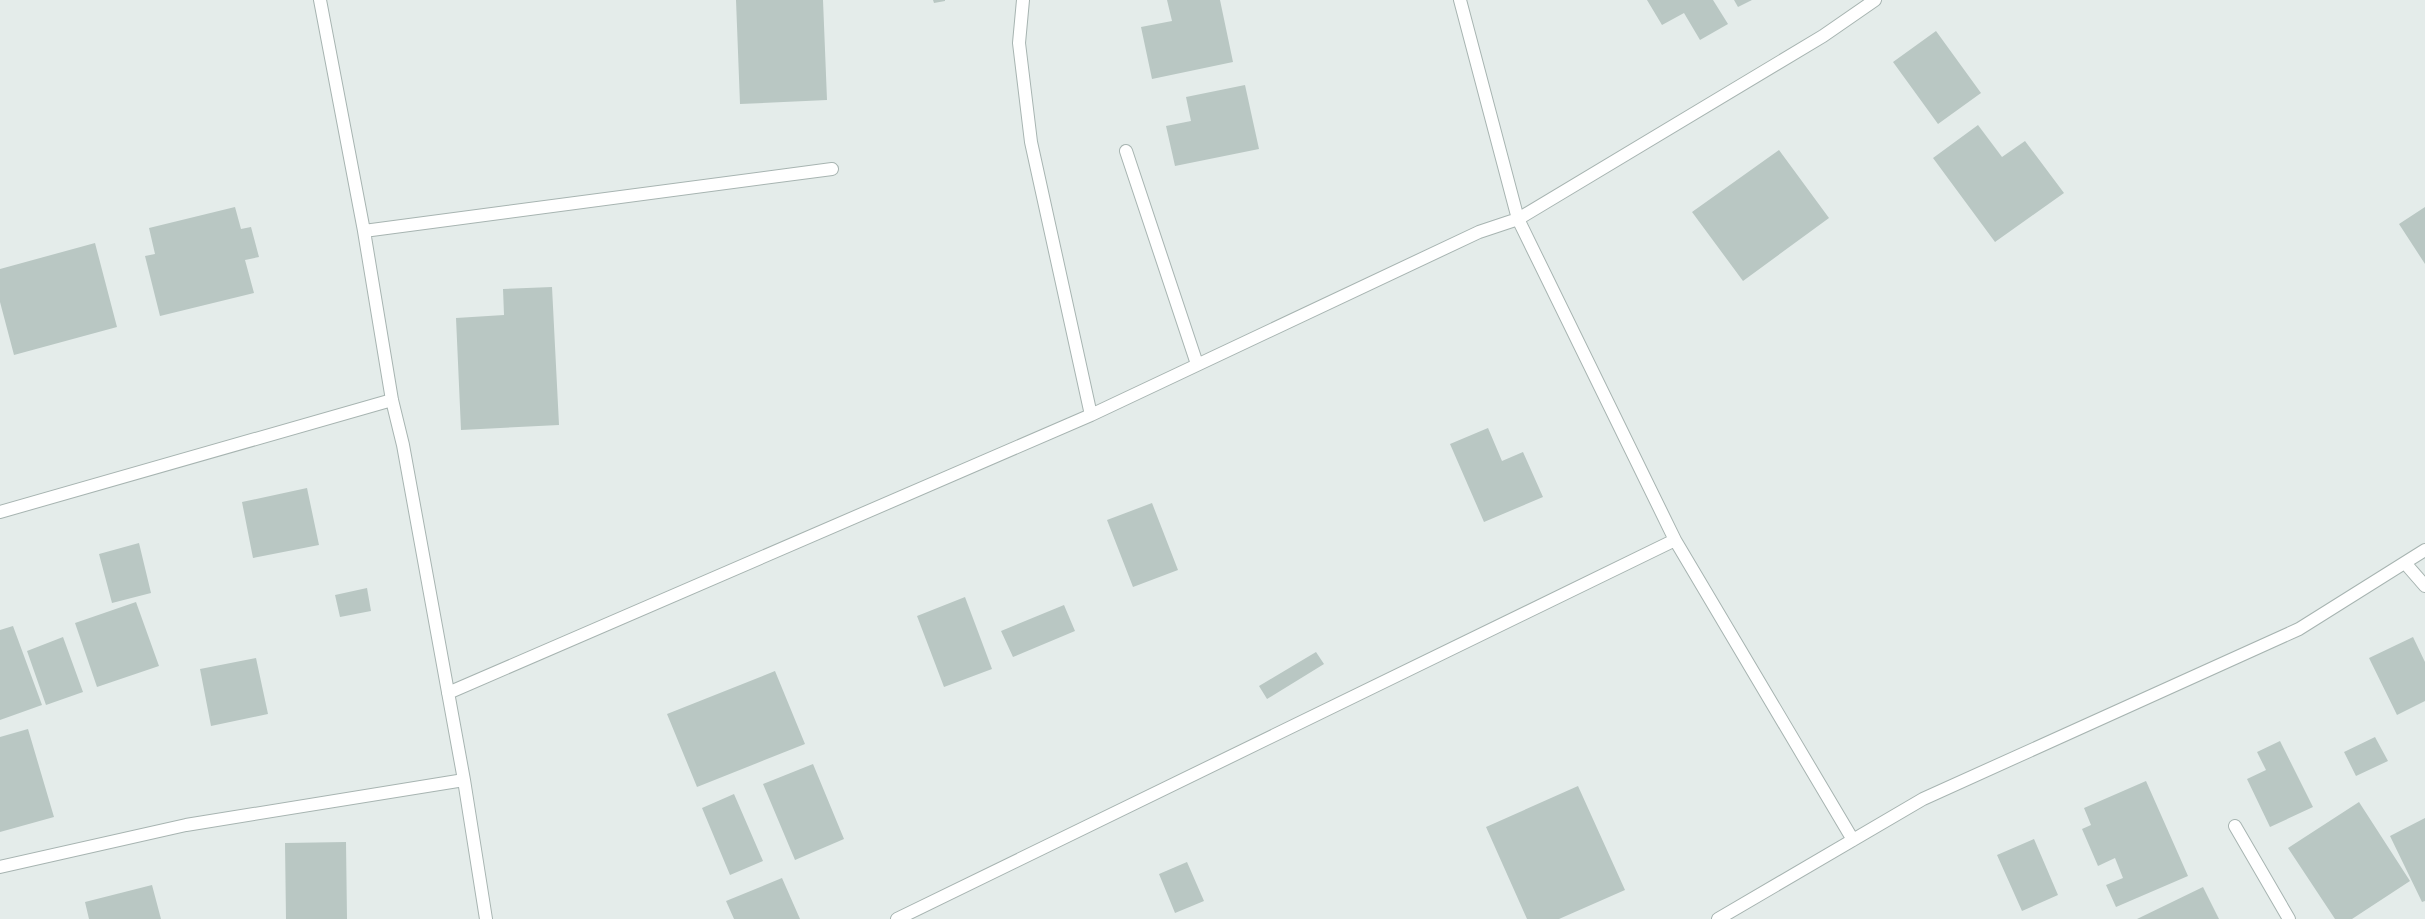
<svg xmlns="http://www.w3.org/2000/svg" width="2425" height="919" font-family="'Exo 2',sans-serif">
  <style>
    .building { fill: #b9c7c3 }
    .lines { fill: none; stroke-linecap: round; stroke-linejoin: round }
    .service-casing { stroke: #a7b4b1; stroke-width: 14 }
    .minor-casing { stroke: #a7b4b1; stroke-width: 14 }
    .service { stroke: #fff; stroke-width: 12 }
    .minor { stroke: #fff; stroke-width: 12 }
  </style>
  <rect width="100%" height="100%" fill="#e4ecea"/>
  <path class="building" d="M736,0H823L827,100L740,104Z
    M933,0H945V1L934,3Z
    M1167,0H1220L1233,62L1152,79L1141,27L1172,21Z
    M1647,0H1713L1728,24L1700,40L1684,13L1662,25Z
    M1734,0H1752L1738,7Z
    M1936,31L1981,93L1938,124L1893,62Z
    M1245,85L1259,149L1175,166L1166,126L1191,121L1186,97Z
    M1978,125L2002,157L2025,141L2064,193L1995,242L1933,158Z
    M1779,150L1829,218L1743,281L1692,212Z
    M235,207L241,229L251,227L259,257L245,260L254,293L160,316L145,256L155,254L149,228Z
    M2425,207V264L2399,224Z
    M95,243L117,327L14,355L0,302V269Z
    M552,287L559,425L461,430L456,318L504,315L503,289Z
    M1488,428L1502,461L1523,452L1543,497L1484,522L1450,444Z
    M307,488L319,545L253,558L242,502Z
    M1152,503L1178,570L1133,587L1107,520Z
    M139,543L151,593L112,603L99,554Z
    M367,588L371,611L340,617L335,595Z
    M965,597L992,669L944,687L917,616Z
    M136,602L159,666L97,687L75,623Z
    M1064,605L1075,631L1013,657L1001,631Z
    M13,626L42,705L0,720V630Z
    M63,637L83,692L46,705L27,651Z
    M2413,637L2425,662V701L2397,715L2369,658Z
    M1316,652L1324,664L1267,699L1259,686Z
    M256,658L268,714L211,726L200,669Z
    M775,671L805,744L697,787L667,714Z
    M28,729L54,817L0,832V737Z
    M2375,737L2388,761L2356,776L2344,752Z
    M2280,741L2313,807L2270,827L2247,779L2266,770L2257,752Z
    M813,764L844,839L795,860L763,784Z
    M2146,781L2188,876L2116,907L2106,885L2123,878L2115,858L2098,866L2082,829L2091,825L2084,808Z
    M1578,786L1625,890L1559,919H1527L1486,827Z
    M734,794L763,861L730,875L702,808Z
    M2359,802L2410,881L2352,919H2335L2288,848Z
    M2425,818V901L2422,902L2390,836Z
    M2034,839L2058,895L2022,911L1997,855Z
    M346,842L347,919H286L285,843Z
    M1187,862L1204,901L1175,913L1159,874Z
    M782,878L800,919H734L726,901Z
    M152,885L161,919H89L85,902Z
    M2203,887L2219,919H2137Z"/>
  <g class="lines">
    <g class="service-casing">
      <path id="service" d="M1126,151L1197,364
        M2235,826L2289,919"/>
    </g>
    <g class="minor-casing">
      <path id="minor" d="M320,0L364,231L392,400L403,445L464,780L486,919
        M1023,0L1019,43L1031,142L1091,415
        M1460,0L1518,219L1675,540L1853,840
        M364,231L832,169
        M0,512L392,400
        M2405,563L2425,586
        M448,693L1091,415L1479,232L1518,219L1823,36L1875,0
        M0,867L186,825L464,780
        M897,919L1675,540
        M1718,919L1923,799L2299,629L2425,550"/>
    </g>
    <use href="#service" class="service"/>
    <use href="#minor" class="minor"/>
  </g>
</svg>
